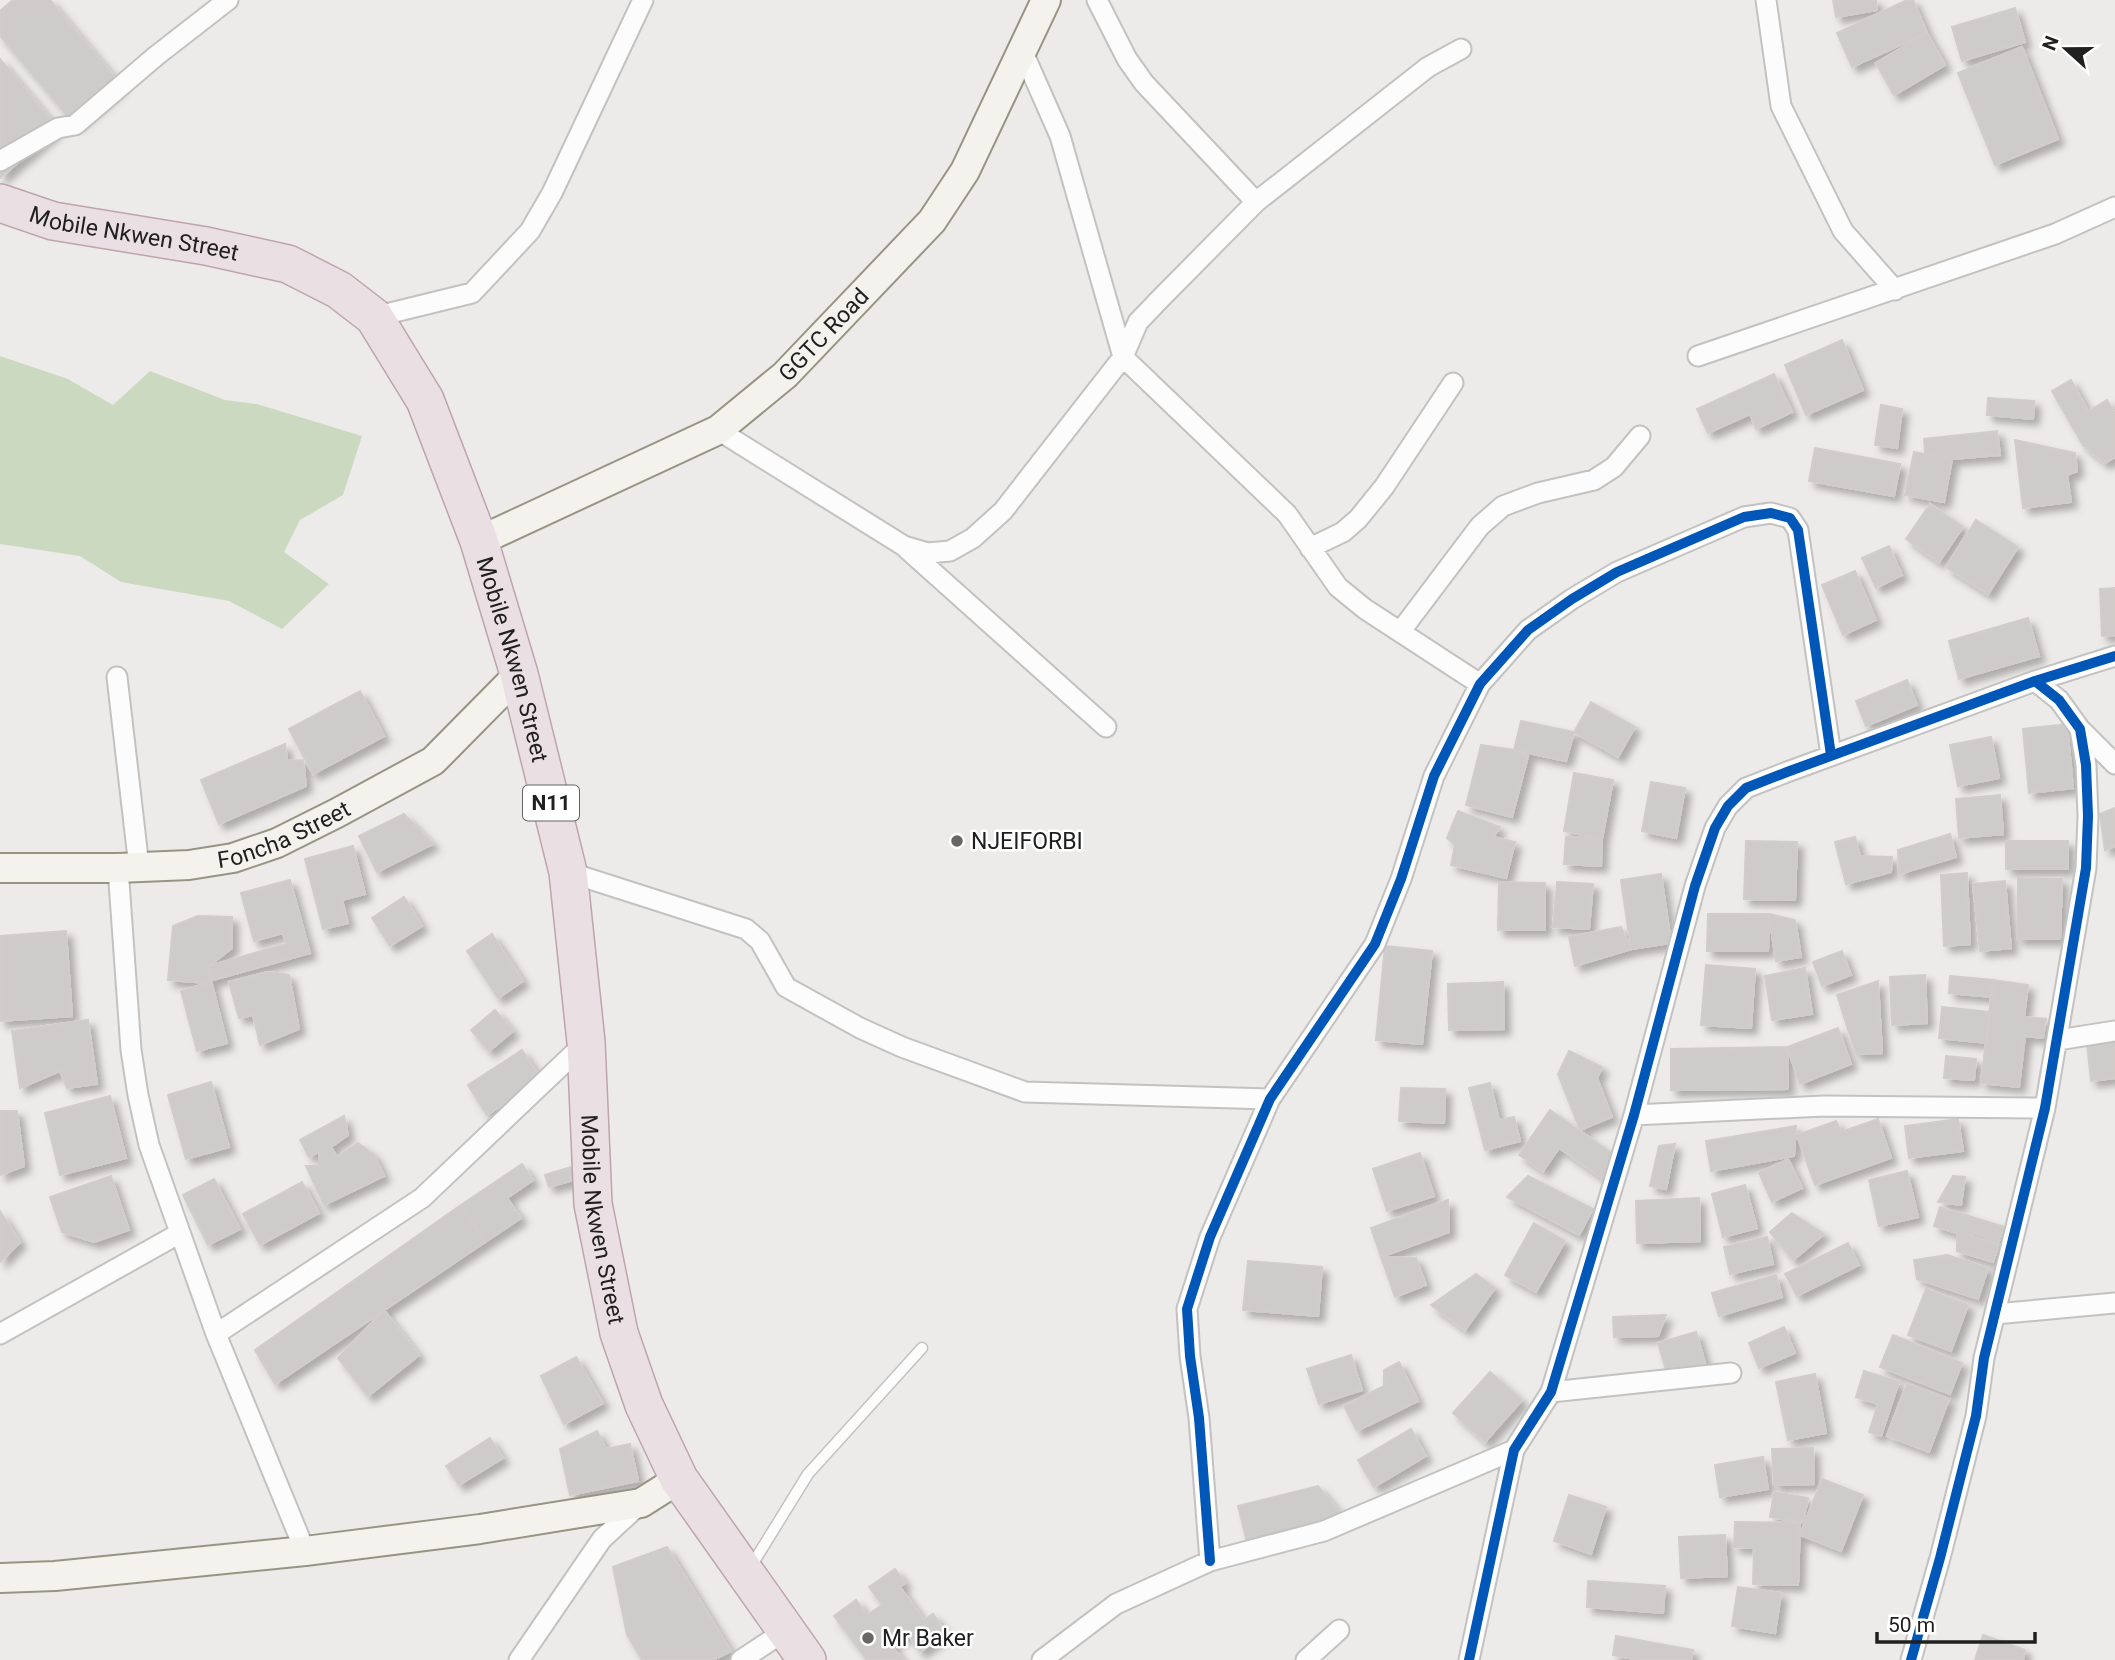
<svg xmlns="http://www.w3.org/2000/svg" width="2115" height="1660" font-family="Roboto,sans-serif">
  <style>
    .forest { fill: #ccd9c1 }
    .building { fill: #ceccca; stroke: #d0cdcb; stroke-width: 2; filter: url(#shadow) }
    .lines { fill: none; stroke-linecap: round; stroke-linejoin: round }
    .lane-casing { stroke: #c3c2c1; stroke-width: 13 }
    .street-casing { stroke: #c3c2c1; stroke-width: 23 }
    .secondary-casing { stroke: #969583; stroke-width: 32 }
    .highway-casing { stroke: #bfa3ae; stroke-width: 40 }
    .lane { stroke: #fcfcfc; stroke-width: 10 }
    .street { stroke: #fcfcfc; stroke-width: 19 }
    .secondary { stroke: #f3f2ec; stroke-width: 28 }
    .highway { stroke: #eae0e3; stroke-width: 37 }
    .cycleway-casing { stroke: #fff; stroke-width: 15 }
    .cycleway { stroke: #0057b8; stroke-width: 10 }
    .poi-dot { fill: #686766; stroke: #fff; stroke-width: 2.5 }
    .labels { text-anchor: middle; stroke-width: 5; stroke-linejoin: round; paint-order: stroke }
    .shield { fill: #fff; stroke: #636363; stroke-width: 2 }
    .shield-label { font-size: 21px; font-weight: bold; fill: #202020 }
    .street-label { font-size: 23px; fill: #202020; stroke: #fff }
    .poi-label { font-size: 23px; fill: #202020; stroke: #fff; text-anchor: start }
  </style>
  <defs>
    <filter id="shadow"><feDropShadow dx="6" dy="6" stdDeviation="3.5" flood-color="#0004"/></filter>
  </defs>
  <rect width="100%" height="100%" fill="#edebe9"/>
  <path class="forest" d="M0,356L68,379L113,405L150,371L225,400L257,404L362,436L343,495L300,520L284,552L329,584L282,629L229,601L121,582L80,556L0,544Z"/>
  <path class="building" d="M13,0H50L121,85L75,125L0,36V11Z
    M1833,0H1876L1877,10L1836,17Z
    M1907,0H1913L1927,33L1852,67L1837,33Z
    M2015,8L2025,42L1962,61L1952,27Z
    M1927,33L1945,65L1894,95L1876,63Z
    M2022,47L2058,139L1995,165L1958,73Z
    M0,59L58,128L0,178Z
    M1842,340L1863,390L1806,415L1785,365Z
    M1774,374L1792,412L1756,429L1750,414L1708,433L1697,409Z
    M2071,380L2088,411L2107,400L2115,414V457L2105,463L2083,445L2052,391Z
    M1988,398L2034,401L2033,419L1987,415Z
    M1881,405L1902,409L1897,448L1875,445Z
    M1997,431L2000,455L1952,459L1925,452L1924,439Z
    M2015,440L2075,453L2077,471L2067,475L2071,502L2023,508Z
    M1815,448L1900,464L1894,496L1809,481Z
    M1914,452L1952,459L1944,502L1905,495Z
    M1930,504L1963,527L1939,562L1906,539Z
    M1976,520L2018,547L1988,594L1946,567Z
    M1889,546L1902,575L1876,588L1862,558Z
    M1855,571L1876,620L1843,635L1822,585Z
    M2115,588V635L2102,636L2100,589Z
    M2028,618L2039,656L1959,679L1949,641Z
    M1907,680L1917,705L1866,726L1856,701Z
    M360,691L384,736L313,774L289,729Z
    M1591,702L1635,727L1618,757L1574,732Z
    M1521,721L1574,732L1566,761L1514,750Z
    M2067,724L2073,788L2029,793L2023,729Z
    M1991,737L1999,778L1958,786L1950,745Z
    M285,744L287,761L303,760L306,786L219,824L201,780Z
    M1481,745L1514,750L1528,756L1512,817L1466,805Z
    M1574,773L1613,780L1602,839L1564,831Z
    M1651,782L1685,788L1676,838L1642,831Z
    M2000,795L2003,834L1959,838L1956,799Z
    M2115,808V846L2105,850L2100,814Z
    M1458,811L1500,827L1493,837L1515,842L1506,878L1451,865L1455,845L1447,838Z
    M404,814L433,844L377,872L359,836Z
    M1950,834L1956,857L1899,874L1898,850Z
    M1566,837L1602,839L1601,866L1564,864Z
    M1855,837L1860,856L1892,857L1891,872L1846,884L1835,842Z
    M1746,841L1797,842L1795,900L1744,899Z
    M2006,841H2068V869H2006Z
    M353,846L365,894L342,900L348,923L323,929L305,859Z
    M1967,873L1970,944L1944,946L1941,875Z
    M1661,874L1671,943L1631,949L1621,880Z
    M2018,878L2062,879L2060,939H2017Z
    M290,880L310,953L213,980L209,966L286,944L283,933L254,941L241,893Z
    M2005,881L2011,948L1980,951L1973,884Z
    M1499,882L1545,883V930H1498Z
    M1557,882L1593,884L1589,929L1553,927Z
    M404,897L422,926L390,946L372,918Z
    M1708,914H1769L1768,951H1707Z
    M1769,914L1795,920L1801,957L1776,961Z
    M198,916L232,917V948L209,966L208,983L168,980L173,926Z
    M1621,927L1631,949L1575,966L1569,937Z
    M66,931L72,1016L0,1021V936Z
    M492,934L523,981L498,998L467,951Z
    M1385,946L1432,951L1422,1044L1376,1040Z
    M1842,951L1851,975L1822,986L1813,962Z
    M1706,965L1755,969L1751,1028L1701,1025Z
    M1805,968L1812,1014L1772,1020L1765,976Z
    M268,972L289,975L299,1029L260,1045L253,1015L239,1018L229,982Z
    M209,973L227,1043L197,1051L181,991L208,983Z
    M1925,975L1927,1023L1892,1025L1890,977Z
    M1950,976L1993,980L1992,997L1949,993Z
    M1993,980L2028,985L2024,1017L2046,1019L2043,1038L2025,1036L2019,1087L1981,1083Z
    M1878,981L1882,1053L1856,1054L1837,995Z
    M1503,982L1504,1029L1449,1030L1448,984Z
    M1942,1007L1990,1012L1987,1043L1939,1038Z
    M495,1010L513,1031L489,1051L471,1030Z
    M88,1020L97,1084L67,1088L60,1071L20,1088L12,1031Z
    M1838,1028L1851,1064L1800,1084L1787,1047Z
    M2115,1039V1078L2091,1081L2087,1043Z
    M1787,1047L1788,1089L1671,1090V1049Z
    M522,1050L541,1079L487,1115L468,1085Z
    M1569,1051L1602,1067L1597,1078L1612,1117L1580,1130L1558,1074Z
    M1946,1056L1976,1059L1974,1080L1944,1078Z
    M211,1082L229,1147L186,1159L168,1095Z
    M1490,1083L1499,1120L1514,1117L1520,1141L1485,1150L1469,1088Z
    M1401,1088L1445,1089L1444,1123L1399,1121Z
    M110,1096L126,1158L60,1175L45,1113Z
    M1550,1110L1620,1159L1605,1180L1559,1148L1543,1171L1519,1155Z
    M0,1111H17L24,1166L0,1175Z
    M344,1116L348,1135L331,1147L337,1157L358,1143L374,1155L384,1176L324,1205L306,1166H319V1152L309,1157L300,1140Z
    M1878,1119L1891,1158L1815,1185L1797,1135L1836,1121L1841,1132Z
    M1958,1119L1963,1151L1909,1158L1905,1126Z
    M1796,1126L1794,1156L1711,1171L1706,1141Z
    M1675,1144L1666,1189L1650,1186L1659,1146Z
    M1420,1153L1434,1196L1387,1211L1373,1169Z
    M1788,1159L1802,1188L1772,1202L1759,1173Z
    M584,1163V1177L549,1187L545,1175Z
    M522,1164L533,1180L507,1198L521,1218L485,1242L461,1205Z
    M1907,1171L1918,1217L1879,1226L1869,1180Z
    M111,1176L129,1230L94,1242L62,1232L50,1197Z
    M1528,1176L1593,1209L1579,1235L1507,1197Z
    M1953,1176L1965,1177L1961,1205L1938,1202Z
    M214,1179L240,1229L208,1245L183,1195Z
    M302,1182L319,1213L260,1245L243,1214Z
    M1745,1185L1757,1228L1723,1237L1712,1194Z
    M1699,1198L1700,1241L1637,1243L1636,1201Z
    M1448,1200L1449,1232L1381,1257L1371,1228Z
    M461,1205L485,1242L275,1384L255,1350Z
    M1940,1207L2004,1227L1999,1241L1973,1233L1972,1236L1999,1244L1993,1262L1957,1251V1233L1934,1226Z
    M0,1211L20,1242L0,1262Z
    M1792,1213L1824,1234L1793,1260L1770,1232Z
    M1534,1223L1565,1241L1536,1292L1505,1275Z
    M1767,1237L1773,1264L1730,1274L1724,1247Z
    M1848,1243L1859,1265L1797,1296L1785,1274Z
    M1947,1255L1988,1268L1978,1299L1917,1279L1914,1260Z
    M1381,1257L1416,1258L1426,1285L1395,1297Z
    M1248,1261L1322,1267L1318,1316L1243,1310Z
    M1476,1274L1495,1288L1465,1330L1431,1305Z
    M1776,1275L1782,1297L1719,1316L1712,1293Z
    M1926,1289L1968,1305L1951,1351L1908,1335Z
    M384,1310L419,1355L368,1396L338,1358Z
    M1666,1315L1658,1336L1614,1337L1613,1317Z
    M1784,1327L1795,1353L1759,1368L1749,1343Z
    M1696,1332L1706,1366L1668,1377L1658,1343Z
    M1893,1335L1962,1363L1950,1394L1880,1367Z
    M1351,1355L1362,1390L1319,1404L1307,1369Z
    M576,1357L603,1403L564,1424L541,1376Z
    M1399,1362L1418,1401L1357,1431L1344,1406L1384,1386V1370Z
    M1864,1371L1899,1382L1881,1436L1869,1432L1878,1404L1856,1397Z
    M1490,1372L1522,1400L1485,1442L1453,1413Z
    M1815,1374L1826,1433L1788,1440L1776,1382Z
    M1907,1384L1949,1399L1929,1452L1887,1436Z
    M1411,1429L1426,1456L1374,1487L1358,1460Z
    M597,1431L606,1449L630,1444L638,1481L570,1495L560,1449Z
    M490,1438L503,1458L459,1485L446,1466Z
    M1813,1448L1814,1484L1774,1485L1772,1449Z
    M1763,1457L1768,1489L1720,1497L1715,1465Z
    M1822,1479L1863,1495L1841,1551L1800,1535Z
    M1318,1486L1344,1518L1247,1542L1238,1506Z
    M1774,1492L1808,1498L1803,1523L1770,1517Z
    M1569,1495L1606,1507L1591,1554L1554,1541Z
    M1735,1522L1800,1523L1798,1585L1753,1584L1754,1548L1734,1547Z
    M1725,1535L1727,1576L1681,1578L1679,1537Z
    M667,1547L731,1651L713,1660H642L627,1635L613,1567Z
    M895,1569L905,1583L900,1587L924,1620L933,1614L946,1633L920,1652L907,1633L891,1645L903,1660H867L834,1616L856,1600L867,1615L882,1605L869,1587Z
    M1588,1581L1665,1586L1663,1613L1587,1607Z
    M1738,1587L1781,1593L1775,1633L1732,1626Z
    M1983,1635L2025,1650L2023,1660H1975Z
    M1616,1636L1693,1650L1691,1660H1639L1613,1655Z"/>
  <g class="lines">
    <g class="lane-casing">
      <path id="lane" d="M750,1568L808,1474L922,1348"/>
    </g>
    <g class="street-casing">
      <path id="street" d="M1097,0L1127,59L1144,83L1256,202
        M1766,0L1781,106L1843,231L1895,290
        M1022,50L1060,136L1123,357L1287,514L1338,587L1365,609L1480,684
        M0,161L58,128L75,125L156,56L228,0
        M374,317L472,293L530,231L552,193L643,0
        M1698,356L2055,234L2115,207
        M718,430L904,546L928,553L950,551L973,538L1003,511L1123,357L1138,322L1160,299L1256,202L1428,67L1461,49
        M1310,548L1343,532L1358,519L1384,487L1453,383
        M907,549L1106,727
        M1400,632L1480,526L1503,506L1538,493L1594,480L1614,467L1640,436
        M117,677L139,867
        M2080,729L2115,764
        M118,868L131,1050L138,1095L149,1145L216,1334L305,1551
        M568,872L746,929L760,941L786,987L860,1028L902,1047L1025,1092L1270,1099
        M2058,1040L2115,1031
        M1634,1115L1824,1106L2045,1108
        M1995,1314L2115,1303
        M0,1334L180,1233
        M216,1334L422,1198L586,1042
        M1551,1392L1731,1373
        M1210,1561L1199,1418L1190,1356L1187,1309L1210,1237L1270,1099L1375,944L1401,879L1434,776L1480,684L1528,630L1572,599L1617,572L1744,517L1771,513L1790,518L1798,530L1831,755
        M519,1660L602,1539L640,1504
        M741,1660L785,1631
        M1042,1660L1116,1604L1210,1561L1324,1531L1514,1450
        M1306,1660L1339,1630
        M1469,1660L1514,1450L1551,1392L1634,1115L1695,886L1715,828L1728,806L1746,788L1787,772L2035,681L2115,656
        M1911,1660L1940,1558L1976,1416L1984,1358L2045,1108L2086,868L2088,816L2086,765L2080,729L2059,700L2035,681"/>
    </g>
    <g class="secondary-casing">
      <g id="secondary">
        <path id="s1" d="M479,541L718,430L785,375L932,221L965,171L1046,0"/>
        <path id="s2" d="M0,868H118L189,865L233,858L277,843L337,813L433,761L519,674"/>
        <path d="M0,1578L55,1576L305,1551L480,1529L641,1503L679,1479"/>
      </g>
    </g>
    <g class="highway-casing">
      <g id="highway">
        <path id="s3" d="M0,203L53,221L206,246L288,264L339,290L374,317L425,400L479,541L519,674L568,872L586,1042L593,1204L619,1333L644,1405L679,1479L807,1660"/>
      </g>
    </g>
    <use href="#lane" class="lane"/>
    <use href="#street" class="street"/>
    <use href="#secondary" class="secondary"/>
    <use href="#highway" class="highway"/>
    <g class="cycleway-casing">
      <path id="cycleway" d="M1210,1561L1199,1418L1190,1356L1187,1309L1210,1237L1270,1099L1375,944L1401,879L1434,776L1480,684L1528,630L1572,599L1617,572L1744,517L1771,513L1790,518L1798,530L1831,755
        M1469,1660L1514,1450L1551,1392L1634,1115L1695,886L1715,828L1728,806L1746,788L1787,772L2035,681L2115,656
        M1911,1660L1940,1558L1976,1416L1984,1358L2045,1108L2086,868L2088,816L2086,765L2080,729L2059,700L2035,681"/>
    </g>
    <use href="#cycleway" class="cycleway"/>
  </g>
  <g class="poi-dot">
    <circle cx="957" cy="841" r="7"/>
    <circle cx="868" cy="1638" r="7"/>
  </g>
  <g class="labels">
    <rect class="shield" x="523" y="785.5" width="56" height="35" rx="5"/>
    <g class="shield-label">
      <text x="551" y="810">N11</text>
    </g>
    <g class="street-label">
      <text dy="8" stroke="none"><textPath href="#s3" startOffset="138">Mobile Nkwen Street</textPath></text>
      <text dy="8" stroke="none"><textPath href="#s1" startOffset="406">GGTC Road</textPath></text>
      <text dy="8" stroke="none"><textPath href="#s3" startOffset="768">Mobile Nkwen Street</textPath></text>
      <text dy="8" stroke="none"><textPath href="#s2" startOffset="289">Foncha Street</textPath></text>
      <text dy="8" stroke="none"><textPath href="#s3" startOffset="1337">Mobile Nkwen Street</textPath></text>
    </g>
    <g class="poi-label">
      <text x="971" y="849">NJEIFORBI</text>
      <text x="882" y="1646">Mr Baker</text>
    </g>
  </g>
  <g transform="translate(2066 49) rotate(291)" stroke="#ffffff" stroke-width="5" paint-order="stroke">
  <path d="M0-5L12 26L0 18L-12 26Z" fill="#202020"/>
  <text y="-10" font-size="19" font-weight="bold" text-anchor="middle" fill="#202020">N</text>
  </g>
  <path d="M1877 1632v10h158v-10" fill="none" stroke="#202020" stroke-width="3.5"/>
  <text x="1888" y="1632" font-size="21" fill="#202020" stroke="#ffffff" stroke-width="5" paint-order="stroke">50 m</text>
</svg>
